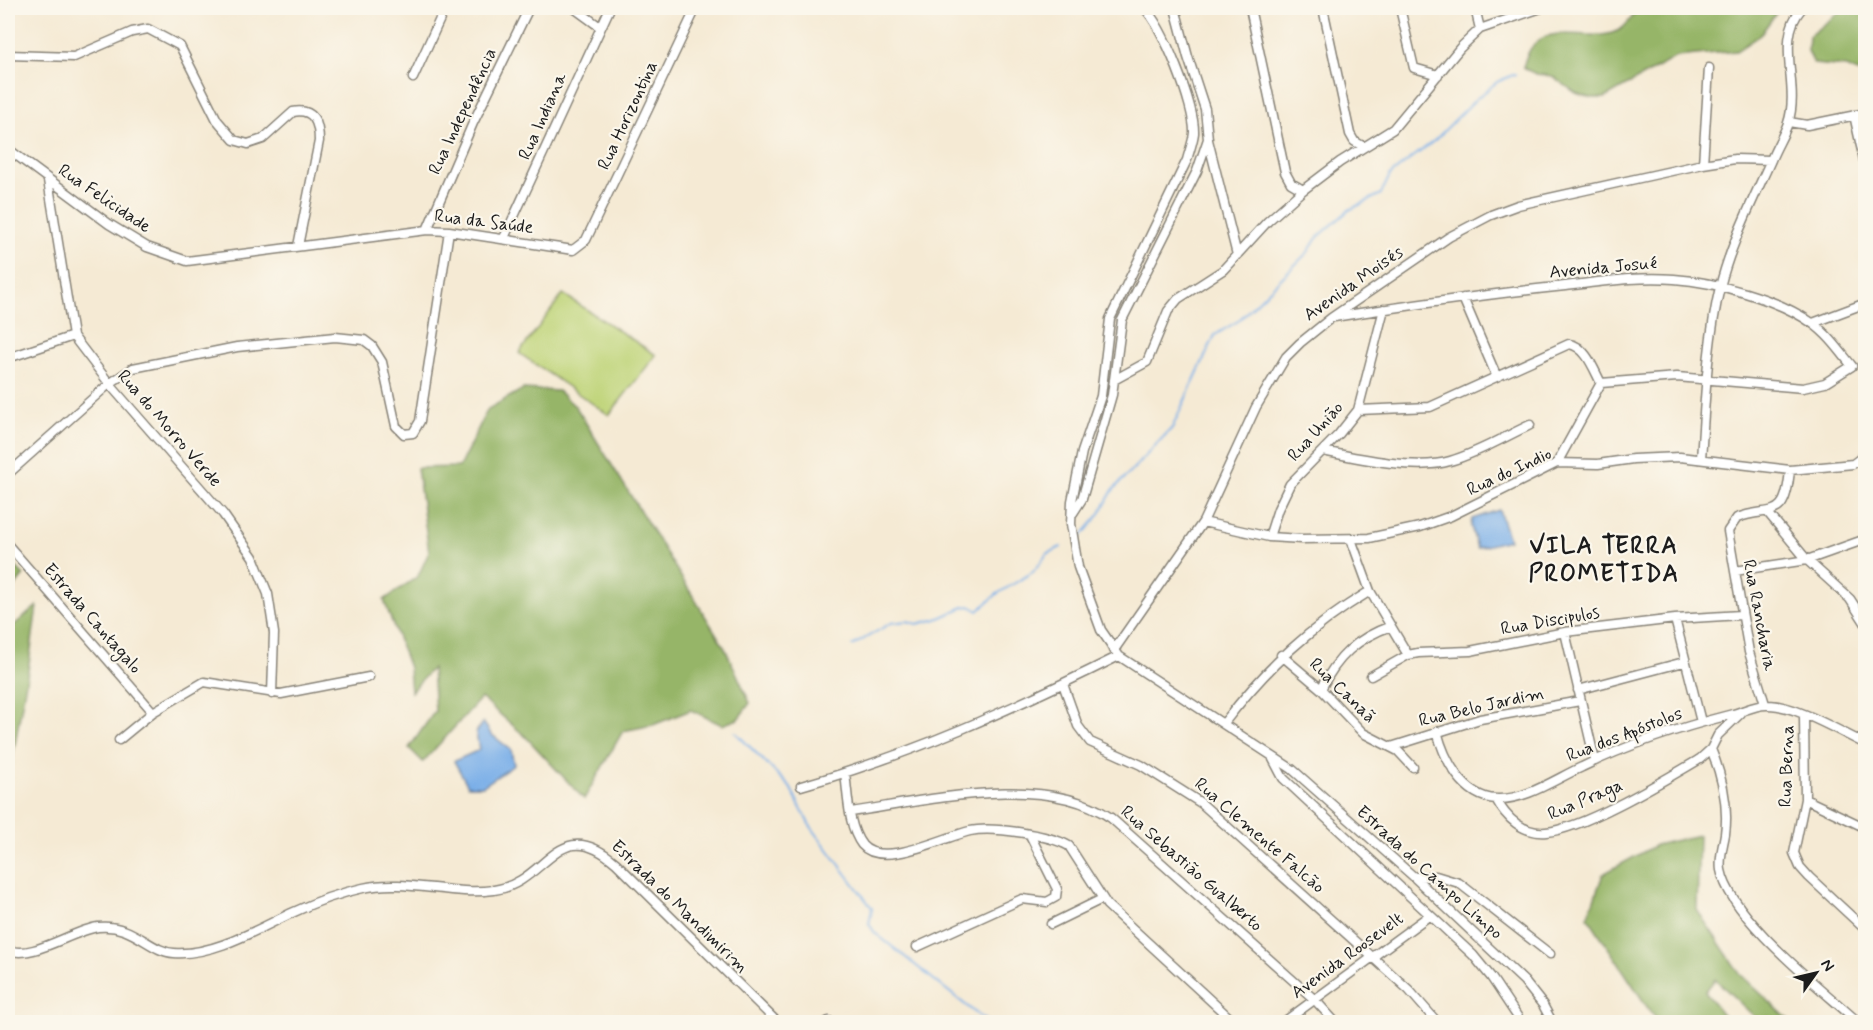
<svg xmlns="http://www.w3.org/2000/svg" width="1873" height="1030" font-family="Mynerve,sans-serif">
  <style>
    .green { fill: #bdd376; stroke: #6c7849; stroke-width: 1.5 }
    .forest { fill: #96b567; stroke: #596842; stroke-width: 1.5 }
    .water { fill: #7aafe8; stroke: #4b6682; stroke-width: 1.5 }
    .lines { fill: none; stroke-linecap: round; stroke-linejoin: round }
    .stream { stroke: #7aafe8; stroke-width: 2 }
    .minor-casing { stroke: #888378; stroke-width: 11 }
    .minor { stroke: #fff; stroke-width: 8 }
    .labels { text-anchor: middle; stroke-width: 4.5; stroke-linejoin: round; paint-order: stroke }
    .street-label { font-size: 18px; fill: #1c1c1c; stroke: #fbf7ec }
    .district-label { font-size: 24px; font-weight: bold; letter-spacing: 1.5px; fill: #1c1c1c; stroke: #fbf7ec }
  </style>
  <rect width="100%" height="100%" fill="#fbf7ec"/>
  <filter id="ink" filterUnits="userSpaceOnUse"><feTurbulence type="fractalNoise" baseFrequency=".0167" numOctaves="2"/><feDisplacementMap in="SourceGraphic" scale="12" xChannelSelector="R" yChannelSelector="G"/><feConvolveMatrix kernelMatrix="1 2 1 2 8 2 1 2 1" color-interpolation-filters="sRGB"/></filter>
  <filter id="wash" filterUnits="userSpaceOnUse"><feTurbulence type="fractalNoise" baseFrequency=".008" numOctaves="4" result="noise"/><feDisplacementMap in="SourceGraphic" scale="24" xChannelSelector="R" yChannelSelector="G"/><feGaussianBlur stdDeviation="1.35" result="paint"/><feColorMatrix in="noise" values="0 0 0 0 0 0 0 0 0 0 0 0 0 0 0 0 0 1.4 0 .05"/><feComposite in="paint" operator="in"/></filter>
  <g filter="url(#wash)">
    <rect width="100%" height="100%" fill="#f5ead4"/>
    <path class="green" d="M563,294L656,355L609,415L519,353Z"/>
    <path class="forest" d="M1639,8H1780L1760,35L1736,51L1676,57L1605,98H1590L1576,93L1552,76L1536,74L1523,68C1536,9 1589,49 1621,29C1628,24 1634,14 1639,8Z
      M1845,8H1865V76L1847,67L1814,64L1808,51L1809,36Z
      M523,389L558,391L576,407L725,648L750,703L738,719L722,725L691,710L653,725L623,731L584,799L525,736L481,698L423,762L409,748L435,711L432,668L411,692L409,668L384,600L418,576L429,552L417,468L459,467L488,409Z
      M8,559L24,575L8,595Z
      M37,606L28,671L8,783V630Z
      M1699,835L1697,910L1740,974L1791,1022H1760L1715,979L1705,992L1729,1022H1657L1588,917L1603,874L1656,845Z"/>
    <path class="water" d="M1499,510L1509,540L1477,548L1471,526L1472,519Z
      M483,722L491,734L511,750L514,765L483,786H468L454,761L479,750L476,732Z"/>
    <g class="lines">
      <path class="stream" d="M1077,541L1099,515L1113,490L1172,428L1215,335L1238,321L1308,252L1317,238L1349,210L1381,194L1390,175L1435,140L1476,99L1497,82L1515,74
        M852,646L891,623L907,621L917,624L937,619L964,607L970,606L978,611L997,594L1033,572L1047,554L1061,547
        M735,732L790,787L809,824L872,908L869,924L875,933L987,1022"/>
    </g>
  </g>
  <g filter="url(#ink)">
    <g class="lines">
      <g class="minor-casing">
        <path id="minor" d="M574,8L600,27
          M1144,8C1163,25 1195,107 1194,133C1193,142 1189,152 1187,160L1110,319L1101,396L1082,452L1072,501L1071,524L1078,567L1101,630L1119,656L1292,769L1414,877L1524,981L1543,1005L1552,1022
          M1250,8L1285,172L1291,183L1303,190
          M1323,8L1350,134L1354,141L1364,147
          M1400,8L1414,68L1438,75
          M1475,8L1480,29
          M8,55L74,57L132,32L148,29L180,46L217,120L234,140L248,144L263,139L293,112C314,108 319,123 319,141L298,246
          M413,78L445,8
          M1854,115L1866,169
          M1789,122L1807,125L1866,113
          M1208,140L1237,255
          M8,149L109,224L147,247L187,261L427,230L449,231L573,250L586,240L696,8
          M1703,164L1709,68
          M48,180L73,336L112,387L223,514L253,557L268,594L274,633L272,694
          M427,230L473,123L529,8
          M504,238L610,8
          M1463,298L1496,375
          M1334,317C1411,305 1488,294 1565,286C1601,282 1638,276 1674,279C1716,282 1778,299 1812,323C1828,334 1840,351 1852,366L1825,383L1803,388L1677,377L1601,383
          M1813,323L1866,303
          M8,358L73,336
          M1114,380L1147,362L1168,311L1178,299L1223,270L1268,221L1303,190L1340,162L1393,129L1460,48L1480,29L1541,8
          M1358,410L1430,407L1569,344C1586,346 1594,370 1601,383
          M1323,451C1357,458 1417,471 1450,461C1478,453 1504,437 1530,425
          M1701,459C1705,402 1707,342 1720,287C1731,243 1753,200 1771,160C1776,147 1784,135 1788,123C1801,85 1774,40 1802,8
          M1557,463L1601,383
          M8,474L109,384L133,368L237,347L335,337L364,340L372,346L382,362L396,426L404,434L413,433L420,421L449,231
          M1073,513L1082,499L1112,395L1122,320L1197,171L1208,139L1205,109L1188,57L1175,8
          M1769,514L1807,560L1850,599L1866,624
          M1203,522L1269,537L1302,539L1369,538L1420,527L1451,516L1557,463L1598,464L1633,459L1680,457L1790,470L1853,464L1866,454
          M1269,537L1278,509L1290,484L1339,434L1358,410L1384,309
          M1351,539L1370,591L1408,655
          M8,545L153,712
          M1735,571L1807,560L1866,539
          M1675,619L1701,722
          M1565,632L1595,761
          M1114,650L1203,522L1256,407L1286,357L1300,343L1331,318L1449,237L1491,215L1518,205L1703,164L1735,159L1771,160
          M1281,655L1321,689L1363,733L1398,751L1413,767
          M1371,676L1408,655L1418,653L1470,651L1565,632L1675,619L1741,615
          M1063,684L1078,726L1090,742L1141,765L1201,803L1409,990L1437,1022
          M1321,689C1337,657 1357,638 1391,626
          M1578,690L1684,662
          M1765,704L1749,652L1728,531L1737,518C1772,505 1785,524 1790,470
          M1804,716L1805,799L1794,853L1800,867L1809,877L1866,930
          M1224,723C1267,667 1309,628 1370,591
          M1437,731C1444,759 1463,797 1496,799C1525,801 1557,778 1582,767C1629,744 1682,727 1733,714C1744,711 1757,704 1768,705C1796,705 1840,732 1866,744
          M119,740L153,712L204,682L281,694L369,677
          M1391,747L1480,719L1580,701
          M1711,749C1722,776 1729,804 1725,834C1723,846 1719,858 1721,870C1730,918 1822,989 1858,1022
          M1273,759L1283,778L1473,955L1491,977L1521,1022
          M845,773C848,795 848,827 862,845C882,869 944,837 970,831C993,826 1050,835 1069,846L1107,905L1234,1022
          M801,786C911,755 1017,707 1119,656
          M1496,799C1506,818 1523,834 1546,832C1584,829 1666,779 1700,759L1711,749L1718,735L1741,713
          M1805,799L1866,828
          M851,812C926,801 1045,771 1111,818L1315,1000L1335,1022
          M1414,877L1436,876L1459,883L1550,954
          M1051,924L1102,899
          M917,947L1022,899L1047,902L1056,897L1057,889L1030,835
          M8,950C32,960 71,931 98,927C133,923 150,952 174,953C214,956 259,928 294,912C315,902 340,893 363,888C405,878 451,896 494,890C548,883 557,812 616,863L777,1022
          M827,1022L829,1021
          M1284,1022L1430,915"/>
      </g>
      <use href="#minor" class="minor"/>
    </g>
  </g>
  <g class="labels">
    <g class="street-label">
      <text transform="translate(462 111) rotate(-65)" y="6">Rua Independência</text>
      <text transform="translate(627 115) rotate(-65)" y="6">Rua Horizontina</text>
      <text transform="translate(542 116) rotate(-66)" y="6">Rua Indiana</text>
      <text transform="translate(105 198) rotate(34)" y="6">Rua Felicidade</text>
      <text transform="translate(484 221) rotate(7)" y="6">Rua da Saúde</text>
      <text transform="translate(1603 267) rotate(-5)" y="6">Avenida Josué</text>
      <text transform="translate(1353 283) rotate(-35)" y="6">Avenida Moisés</text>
      <text transform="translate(170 428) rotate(49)" y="6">Rua do Morro Verde</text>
      <text transform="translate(1315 431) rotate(-48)" y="6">Rua União</text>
      <text transform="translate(1509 471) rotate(-25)" y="6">Rua do Indio</text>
      <text transform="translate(1760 615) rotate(79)" y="6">Rua Rancharia</text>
      <text transform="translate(93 618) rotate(49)" y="6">Estrada Cantagalo</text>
      <text transform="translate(1550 620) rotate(-10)" y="6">Rua Discipulos</text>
      <text transform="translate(1343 690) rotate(44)" y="6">Rua Canaã</text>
      <text transform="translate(1481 706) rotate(-13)" y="6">Rua Belo Jardim</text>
      <text transform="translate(1624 734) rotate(-21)" y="6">Rua dos Apóstolos</text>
      <text transform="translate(1786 766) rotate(-88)" y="6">Rua Berna</text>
      <text transform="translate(1585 799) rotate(-23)" y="6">Rua Praga</text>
      <text transform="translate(1260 835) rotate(41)" y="6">Rua Clemente Falcão</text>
      <text transform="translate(1192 868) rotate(41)" y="6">Rua Sebastião Gualberto</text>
      <text transform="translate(1430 872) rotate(42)" y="6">Estrada do Campo Limpo</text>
      <text transform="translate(680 906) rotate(44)" y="6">Estrada do Mandimirim</text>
      <text transform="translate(1347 955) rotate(-36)" y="6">Avenida Roosevelt</text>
    </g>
    <g class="district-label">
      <text x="1604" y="553">VILA TERRA<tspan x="1604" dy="28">PROMETIDA</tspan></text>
    </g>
  </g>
  <rect width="1873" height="1030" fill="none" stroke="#fbf7ec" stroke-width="30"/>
  <g transform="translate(1816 973) rotate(56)" stroke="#fbf7ec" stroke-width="4.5" paint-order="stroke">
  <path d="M0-4.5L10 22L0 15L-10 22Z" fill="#1c1c1c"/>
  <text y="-9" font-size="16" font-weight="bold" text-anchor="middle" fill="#1c1c1c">N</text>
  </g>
</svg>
